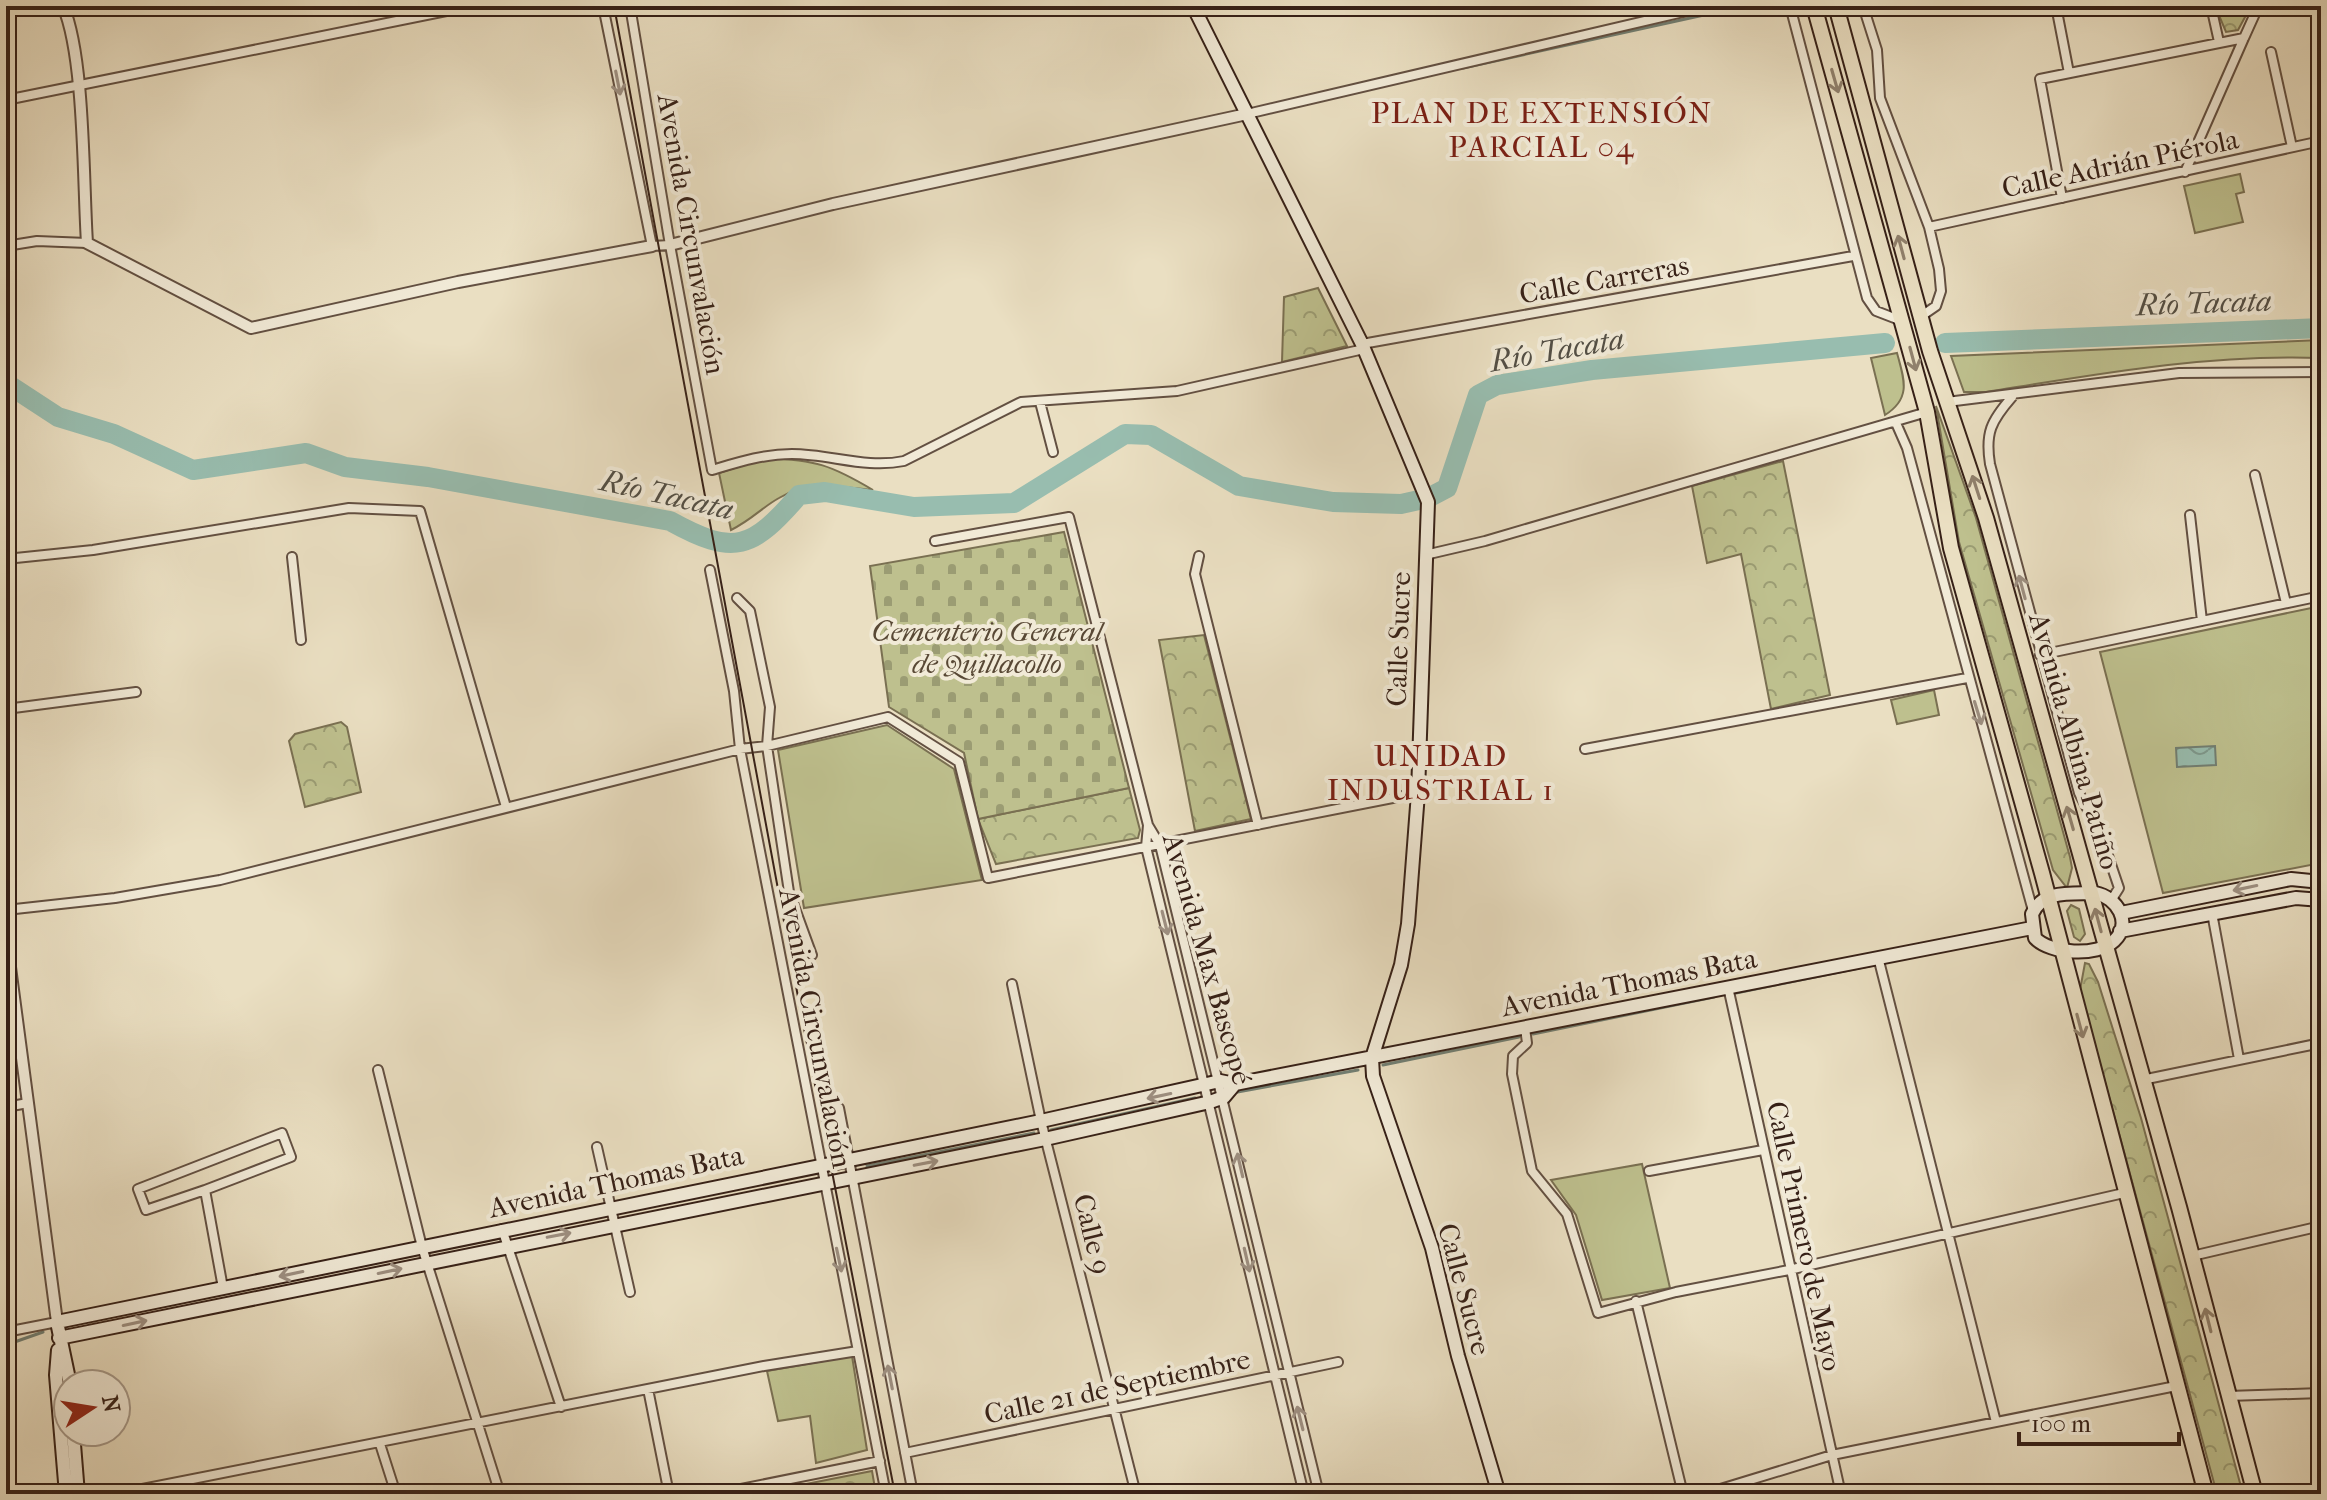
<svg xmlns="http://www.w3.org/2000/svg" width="2327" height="1500" font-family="'IM FELL French Canon',serif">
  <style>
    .grass { fill: #bec08e; stroke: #7a7052; stroke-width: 2 }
    .forest { fill: url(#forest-crowns); stroke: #7a7052; stroke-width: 2 }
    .cemetery { fill: url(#cemetery-stones); stroke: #7a7052; stroke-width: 2 }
    .water { fill: url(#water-waves); stroke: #717e72; stroke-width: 2 }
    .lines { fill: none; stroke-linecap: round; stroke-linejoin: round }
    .stream { stroke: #717e72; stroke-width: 3 }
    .river { stroke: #98bdaf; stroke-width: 20 }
    .minor-casing { stroke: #635042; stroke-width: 12 }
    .tertiary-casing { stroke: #635042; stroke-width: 14 }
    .secondary-casing { stroke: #362017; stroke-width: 16 }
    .trunk-casing { stroke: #362017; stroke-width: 18 }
    .minor { stroke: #f1ead7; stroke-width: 8 }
    .tertiary { stroke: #f1ead7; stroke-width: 10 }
    .secondary { stroke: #f1ead7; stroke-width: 12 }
    .trunk { stroke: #eadfc2; stroke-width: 14 }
    .tram { stroke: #362017; stroke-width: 2 }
    .oneway { stroke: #90806c }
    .oneway2 { stroke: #9d8f81 }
    .labels { text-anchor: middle; stroke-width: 8; stroke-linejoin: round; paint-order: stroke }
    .street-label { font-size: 28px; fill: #362017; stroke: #f1ead7 }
    .park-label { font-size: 28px; font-style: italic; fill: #584835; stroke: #f1ead7 }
    .neighbourhood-label { font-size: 30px; letter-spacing: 2px; fill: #7a1f14; stroke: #f1ead7 }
    .water-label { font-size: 30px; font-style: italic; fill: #534f45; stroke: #f1ead7 }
  </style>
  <defs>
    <pattern id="forest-crowns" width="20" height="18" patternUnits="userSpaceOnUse" patternTransform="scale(2)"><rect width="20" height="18" fill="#bec08e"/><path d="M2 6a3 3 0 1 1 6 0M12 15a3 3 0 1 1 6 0" fill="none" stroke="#9b9c73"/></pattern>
    <pattern id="cemetery-stones" width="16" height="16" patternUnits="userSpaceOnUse" patternTransform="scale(2)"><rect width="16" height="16" fill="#bec08e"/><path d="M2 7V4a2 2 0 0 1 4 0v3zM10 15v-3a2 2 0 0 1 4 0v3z" fill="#9b9c73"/></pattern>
    <pattern id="water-waves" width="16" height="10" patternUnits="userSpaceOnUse" patternTransform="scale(2)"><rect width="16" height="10" fill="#98bdaf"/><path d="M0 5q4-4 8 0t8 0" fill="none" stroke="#7d998d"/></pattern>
  </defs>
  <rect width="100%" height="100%" fill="#eadfc2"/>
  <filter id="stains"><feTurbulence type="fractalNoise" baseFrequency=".0025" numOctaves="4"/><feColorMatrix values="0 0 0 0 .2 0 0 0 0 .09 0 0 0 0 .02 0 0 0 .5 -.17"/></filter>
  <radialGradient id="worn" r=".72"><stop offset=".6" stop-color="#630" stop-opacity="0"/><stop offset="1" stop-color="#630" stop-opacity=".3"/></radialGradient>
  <path class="grass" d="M2240,174L2244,192L2236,194L2243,222L2195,233L2184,186Z
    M2321,340V358C2207,354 2098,374 1986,392H1964L1951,356Z
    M1897,353C1904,379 1912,398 1885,415L1871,358Z
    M766,458C816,460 831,465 873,490C840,487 809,480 779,498C761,508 753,519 731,530L719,473Z
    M2321,606V863L2163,893L2100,652Z
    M1934,690L1939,715L1897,724L1891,700Z
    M887,725L954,769L982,880L804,908L778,750Z
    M1642,1164L1670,1288L1602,1300L1576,1215L1551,1180Z
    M852,1356L867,1450L816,1463L810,1416L778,1421L767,1371Z"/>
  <path class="forest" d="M2215,6H2251L2238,30L2226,32Z
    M1318,288L1347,346L1282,362L1284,297Z
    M1936,406L1976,518L2070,857L2072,868L2067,888L2053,870L1959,542Z
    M1783,461L1830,695L1771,709L1741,554L1707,563L1692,486Z
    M1204,635L1251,819L1195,831L1159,640Z
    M341,722L347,727L361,792L305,807L289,741L295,734Z
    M1129,788L1140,830L1138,838L996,864L978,819Z
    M2071,905L2079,909L2085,934L2080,941L2074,937L2067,911Z
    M2085,963L2089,964L2098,982L2141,1118L2243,1494H2217L2080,990Z
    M872,1471L876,1494H756Z"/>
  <path class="cemetery" d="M1064,532L1129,788L978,819L964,753L889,707L870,566Z"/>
  <path class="water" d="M2215,746L2216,765L2177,767L2176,748Z"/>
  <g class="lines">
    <path class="stream" d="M1463,68L1745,6
      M1736,993L1874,965
      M1533,1034L1714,997
      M1383,1065L1519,1037
      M1232,1093L1358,1070
      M1051,1130L1195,1098
      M867,1166L1034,1133
      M6,1345L43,1332"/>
    <path class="river" d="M1945,343L2321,328
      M6,383L58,417L114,434L193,470L306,453L345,467L428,477L670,521C735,557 752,549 799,495L825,492L914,507L1014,503L1125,434L1151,435L1239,486L1333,502L1401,504L1428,498L1447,488L1478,395L1497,385L1592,370L1885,343"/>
    <g class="minor-casing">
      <path id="minor" d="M603,6L652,246L670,245
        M630,6L670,245L712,470C739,462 764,454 792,454C830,454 866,469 904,461L1021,402L1177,391L1364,349
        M1790,6L1867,298L1876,311L1902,321
        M1863,6L1877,50L1880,98L1929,227L1939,269L1941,291L1936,306L1920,317
        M2056,6L2069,73
        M2211,6L2219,42
        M2271,52L2292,147
        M6,100L471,6
        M1247,114L1709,6
        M2185,172L2244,38
        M2062,198L2040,79L2244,38L2258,7L2265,6
        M1929,227L2321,141
        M6,246L37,241L87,243
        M1362,344L1853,256
        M2012,397C1991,421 1985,433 1990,464L2079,793L2101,835L2119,888L2112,899
        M1040,402L1053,452
        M1947,402L2179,373L2321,372
        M1896,423L1907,448L2033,911
        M2255,475L2286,603
        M2190,515L2202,621
        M935,541L1069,517L1148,825L1146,847L1304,1494
        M1425,555L1485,541L1927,412
        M1199,556L1195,574L1258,825
        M292,557L301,640
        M6,559L93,550L349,508L420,511L506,807
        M710,570L734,691L740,749L886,1494
        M737,598L750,611L770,707L767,746L789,892L812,955
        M2040,655L2321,596
        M6,709L136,692
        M1585,749L1967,678
        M1148,825L1160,845L1319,1494
        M2319,898L2316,920L2321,964
        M6,910L115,898L220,880L740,749L767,746L888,717L959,762L988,878L1418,793
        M2212,913L2239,1059
        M1878,957L1996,1422
        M1012,984L1041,1121L1136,1494
        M1728,987L1841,1494
        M1525,1028L1527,1043L1513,1056L1512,1074L1532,1171L1567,1214L1598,1313L1676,1292L1789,1270L2124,1193
        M378,1070L422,1247L500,1494
        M2142,1080L2321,1043
        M6,1107L28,1103
        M839,1108L913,1494
        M597,1147L630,1292
        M1649,1171L1763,1150
        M205,1190L146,1210L138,1189L282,1133L291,1157L205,1190L223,1288
        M502,1229L561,1407
        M2192,1256L2321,1226
        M1636,1301L1683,1494
        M6,1332L57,1322
        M648,1389L669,1494
        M2228,1396L2321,1393
        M380,1444L396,1494
        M905,1453L1338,1362
        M117,1494L764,1366L858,1351
        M716,1494L880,1461
        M1704,1494L1832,1455L2176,1386"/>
    </g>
    <g class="tertiary-casing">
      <path id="tertiary" d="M63,6C85,57 83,183 87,243L251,328L458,282L652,246
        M670,245L833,204L1247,114
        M6,937L57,1322"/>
    </g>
    <g class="secondary-casing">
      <path id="secondary" d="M1193,6L1362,344L1428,502L1418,793L1408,924L1401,965L1372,1058L1373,1076L1432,1248L1458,1356L1499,1494
        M2095,893C2117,897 2133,923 2114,941C2097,957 2050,954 2035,938L2032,914C2043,889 2072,894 2095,893Z
        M2121,913L2291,879L2321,882
        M2120,931L2296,898L2321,900
        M59,1338L1045,1139L1210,1102L1224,1097L1235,1084
        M58,1350L56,1375L66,1494
        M70,1384L57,1322L1041,1121L1220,1081L1235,1084L2032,928
        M73,1432L78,1494"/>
    </g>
    <g class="trunk-casing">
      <path id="trunk" d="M1814,6L1927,412L1951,548L2042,873L2206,1494
        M1836,6L1930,351L1986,518L2179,1207L2255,1494"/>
    </g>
    <use href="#minor" class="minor"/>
    <use href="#tertiary" class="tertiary"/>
    <use href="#secondary" class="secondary"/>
    <use href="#trunk" class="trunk"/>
    <path class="tram" d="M614,6L801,1013L895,1494"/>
  </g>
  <defs><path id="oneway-shaft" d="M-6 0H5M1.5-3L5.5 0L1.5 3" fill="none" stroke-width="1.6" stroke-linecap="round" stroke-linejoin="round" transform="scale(2)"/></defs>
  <g class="oneway">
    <use href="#oneway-shaft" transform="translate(1835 81) rotate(74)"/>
    <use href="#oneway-shaft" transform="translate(1901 247) rotate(-105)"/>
    <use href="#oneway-shaft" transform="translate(1913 359) rotate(75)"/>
    <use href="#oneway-shaft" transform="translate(1976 487) rotate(-108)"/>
    <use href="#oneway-shaft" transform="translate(2070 818) rotate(-106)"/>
    <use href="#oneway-shaft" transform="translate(2098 920) rotate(-105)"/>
    <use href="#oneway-shaft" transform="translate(2080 1026) rotate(75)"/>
    <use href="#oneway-shaft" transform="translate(2208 1320) rotate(-104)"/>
  </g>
  <g class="oneway2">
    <use href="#oneway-shaft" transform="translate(618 83) rotate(79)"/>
    <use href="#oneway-shaft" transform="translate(2022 587) rotate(-105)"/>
    <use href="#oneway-shaft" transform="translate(1978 713) rotate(73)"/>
    <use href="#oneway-shaft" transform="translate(2245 888) rotate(168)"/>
    <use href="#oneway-shaft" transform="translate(1165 923) rotate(76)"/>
    <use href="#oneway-shaft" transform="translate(1159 1096) rotate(168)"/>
    <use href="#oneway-shaft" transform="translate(926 1163) rotate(-11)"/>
    <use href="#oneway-shaft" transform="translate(1240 1165) rotate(-103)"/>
    <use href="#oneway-shaft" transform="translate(559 1235) rotate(-11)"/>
    <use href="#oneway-shaft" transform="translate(839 1260) rotate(78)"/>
    <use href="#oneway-shaft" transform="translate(1247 1260) rotate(77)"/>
    <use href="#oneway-shaft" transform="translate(390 1271) rotate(-12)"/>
    <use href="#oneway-shaft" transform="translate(291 1274) rotate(168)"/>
    <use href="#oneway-shaft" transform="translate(135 1323) rotate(-12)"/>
    <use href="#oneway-shaft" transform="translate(890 1377) rotate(-101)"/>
    <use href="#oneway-shaft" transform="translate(1300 1418) rotate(-104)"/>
  </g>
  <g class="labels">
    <g class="street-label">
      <text transform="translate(2120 163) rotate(-12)" y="10">Calle Adrián Piérola</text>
      <text transform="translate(692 234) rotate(80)" y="10">Avenida Circunvalación</text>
      <text transform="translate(1604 279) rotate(-10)" y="10">Calle Carreras</text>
      <text transform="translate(1398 639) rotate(-88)" y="10">Calle Sucre</text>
      <text transform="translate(2075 741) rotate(74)" y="10">Avenida Albina Patiño</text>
      <text transform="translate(1208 959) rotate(74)" y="10">Avenida Max Bascopé</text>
      <text transform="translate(1629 982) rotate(-11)" y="10">Avenida Thomas Bata</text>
      <text transform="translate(816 1028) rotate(79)" y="10">Avenida Circunvalación</text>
      <text transform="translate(616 1181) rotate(-12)" y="10">Avenida Thomas Bata</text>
      <text transform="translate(1093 1234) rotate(76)" y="10">Calle 9</text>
      <text transform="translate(1805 1236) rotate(78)" y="10">Calle Primero de Mayo</text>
      <text transform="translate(1465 1289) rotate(75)" y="10">Calle Sucre</text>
      <text transform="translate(1117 1386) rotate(-12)" y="10">Calle 21 de Septiembre</text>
    </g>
    <g class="park-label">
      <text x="987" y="641">Cementerio General<tspan x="987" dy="32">de Quillacollo</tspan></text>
    </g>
    <g class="neighbourhood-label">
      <text x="1542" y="123">PLAN DE EXTENSIÓN<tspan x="1542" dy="34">PARCIAL 04</tspan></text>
      <text x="1441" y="766">UNIDAD<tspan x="1441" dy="34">INDUSTRIAL 1</tspan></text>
    </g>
    <g class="water-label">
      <text transform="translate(2204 303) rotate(-2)" y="10">Río Tacata</text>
      <text transform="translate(1557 350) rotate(-10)" y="10">Río Tacata</text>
      <text transform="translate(667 495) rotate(13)" y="10">Río Tacata</text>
    </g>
  </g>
  <rect width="2327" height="1500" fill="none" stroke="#eadfc2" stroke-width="32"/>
  <rect x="8" y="8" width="2311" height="1484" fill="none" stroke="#362017" stroke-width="4"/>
  <rect x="16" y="16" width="2295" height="1468" fill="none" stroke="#362017" stroke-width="2"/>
  <g transform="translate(92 1408) rotate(78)"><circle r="38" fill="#f1ead7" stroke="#a6998a" stroke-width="2"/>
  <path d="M0-6L14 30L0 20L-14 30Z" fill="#8f2418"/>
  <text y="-12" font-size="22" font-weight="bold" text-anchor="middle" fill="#362017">N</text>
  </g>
  <path d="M2019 1432v12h160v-12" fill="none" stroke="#362017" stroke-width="4"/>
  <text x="2031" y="1432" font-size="24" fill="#362017" stroke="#f1ead7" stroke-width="6" paint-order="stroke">100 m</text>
  <rect width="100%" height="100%" filter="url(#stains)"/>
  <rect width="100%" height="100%" fill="url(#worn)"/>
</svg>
